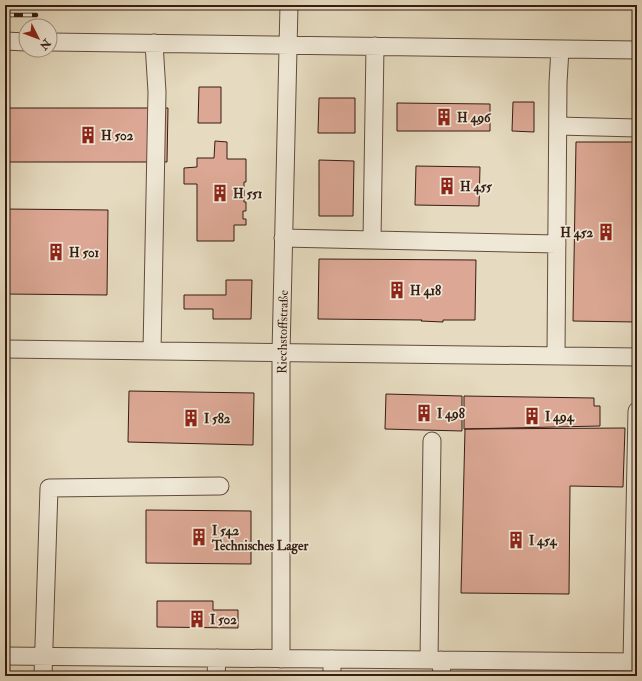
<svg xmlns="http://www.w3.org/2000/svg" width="642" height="681" font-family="'IM FELL Double Pica',serif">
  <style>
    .building { fill: #dca895; stroke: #361c12 }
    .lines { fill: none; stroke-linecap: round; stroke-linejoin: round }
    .minor-casing { stroke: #624c3e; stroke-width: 19 }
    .minor { stroke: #efe8d6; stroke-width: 17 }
    .rail-casing { stroke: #361c12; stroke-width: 4.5 }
    .rail { stroke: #efe8d6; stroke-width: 3; stroke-dasharray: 9; stroke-linecap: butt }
    .labels { text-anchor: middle; stroke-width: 3.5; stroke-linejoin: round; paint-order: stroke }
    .poi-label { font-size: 13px; font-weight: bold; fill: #361c12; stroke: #efe8d6; text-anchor: start }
    .street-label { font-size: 13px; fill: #361c12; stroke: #efe8d6 }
  </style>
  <rect width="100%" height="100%" fill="#e6dbc0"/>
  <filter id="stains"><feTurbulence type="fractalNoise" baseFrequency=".005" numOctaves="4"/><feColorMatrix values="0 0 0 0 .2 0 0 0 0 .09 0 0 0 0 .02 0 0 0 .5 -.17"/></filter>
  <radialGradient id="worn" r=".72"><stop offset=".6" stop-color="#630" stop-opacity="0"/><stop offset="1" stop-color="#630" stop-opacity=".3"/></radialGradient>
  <path class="building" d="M199,87H221V123H198Z
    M319,98H355V133H318Z
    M513,102H534V132L512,131Z
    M397,103L490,104V131H397Z
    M8,108H168L167,162H8Z
    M215,141L227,142V159H246V182H244V202H246V211H243V219H246V225H234V241H197V184H184V168L197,167V158H214Z
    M576,142H637V322L573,321Z
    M319,160L354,161L353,216H319Z
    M416,166L480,167L479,206L415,205Z
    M5,209L108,210L107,295L5,294Z
    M319,259L476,260L475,320H443V322L421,321L422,320L318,319Z
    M226,280H252L251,319H213V309H184V295H226Z
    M129,391L254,393L253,445L128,442Z
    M386,394L462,396V431L385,429Z
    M464,396L594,398V406H600V426L464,429Z
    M625,428L623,487L570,486L569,594L461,593L465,429Z
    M146,510L251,511V564L146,563Z
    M157,601H213V610H238V628L157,627Z"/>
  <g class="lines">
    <g class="minor-casing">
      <path id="minor" d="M5,41L26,42
        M50,42L637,50
        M558,126L637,128
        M283,238L557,244
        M372,240L375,46
        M5,349L637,357
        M152,351L157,92L154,43
        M556,356L558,83L560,49
        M5,656L637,662
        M281,659V353L289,5
        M429,660L432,441
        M441,660L442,676
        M632,662L637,411
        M43,676L49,488L220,486
        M216,676L217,658
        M332,676V659"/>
    </g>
    <use href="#minor" class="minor"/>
    <g class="rail-casing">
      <path id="rail" d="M5,15H36"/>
    </g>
    <use href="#rail" class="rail"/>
  </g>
  <defs>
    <g id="building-bare" transform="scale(1.38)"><path d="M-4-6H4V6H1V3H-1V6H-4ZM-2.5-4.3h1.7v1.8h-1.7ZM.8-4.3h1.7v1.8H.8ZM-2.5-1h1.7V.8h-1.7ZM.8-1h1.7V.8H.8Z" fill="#8f2418" stroke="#efe8d6" stroke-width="2.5" paint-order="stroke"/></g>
  </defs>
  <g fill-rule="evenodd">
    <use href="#building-bare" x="444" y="117"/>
    <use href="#building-bare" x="88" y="135"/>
    <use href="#building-bare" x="447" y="186"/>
    <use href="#building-bare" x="220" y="193"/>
    <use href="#building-bare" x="606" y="232"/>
    <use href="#building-bare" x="56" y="252"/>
    <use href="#building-bare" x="397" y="290"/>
    <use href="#building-bare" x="424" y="413"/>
    <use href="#building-bare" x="532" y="416"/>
    <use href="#building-bare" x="191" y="418"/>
    <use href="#building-bare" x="199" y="537"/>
    <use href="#building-bare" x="516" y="540"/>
    <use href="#building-bare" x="197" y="619"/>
  </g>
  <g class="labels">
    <g class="poi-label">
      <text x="457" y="122">H 496</text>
      <text x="101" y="140">H 502</text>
      <text x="460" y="191">H 455</text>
      <text x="233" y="198">H 551</text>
      <text x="593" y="237" text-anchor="end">H 452</text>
      <text x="69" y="257">H 501</text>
      <text x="410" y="295">H 418</text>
      <text x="437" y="418">I 498</text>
      <text x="545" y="421">I 494</text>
      <text x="204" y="423">I 582</text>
      <text x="212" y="535">I 542<tspan x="212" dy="15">Technisches Lager</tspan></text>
      <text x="529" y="545">I 454</text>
      <text x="210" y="624">I 502</text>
    </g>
    <g class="street-label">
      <text transform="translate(282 332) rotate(-89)" y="5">Riechstoffstraße</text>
    </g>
  </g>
  <rect width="642" height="681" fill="none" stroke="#e6dbc0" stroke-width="20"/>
  <rect x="6" y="6" width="630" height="669" fill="none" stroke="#361c12" stroke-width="2"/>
  <rect x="10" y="10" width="622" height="661" fill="none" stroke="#361c12"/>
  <g transform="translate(38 38) rotate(132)"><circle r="19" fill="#efe8d6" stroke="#a59688"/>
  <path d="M0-3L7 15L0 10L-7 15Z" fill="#8f2418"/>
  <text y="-6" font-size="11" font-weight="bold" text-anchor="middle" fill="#361c12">N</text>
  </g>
  <rect width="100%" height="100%" filter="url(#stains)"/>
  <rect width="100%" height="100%" fill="url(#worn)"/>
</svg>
